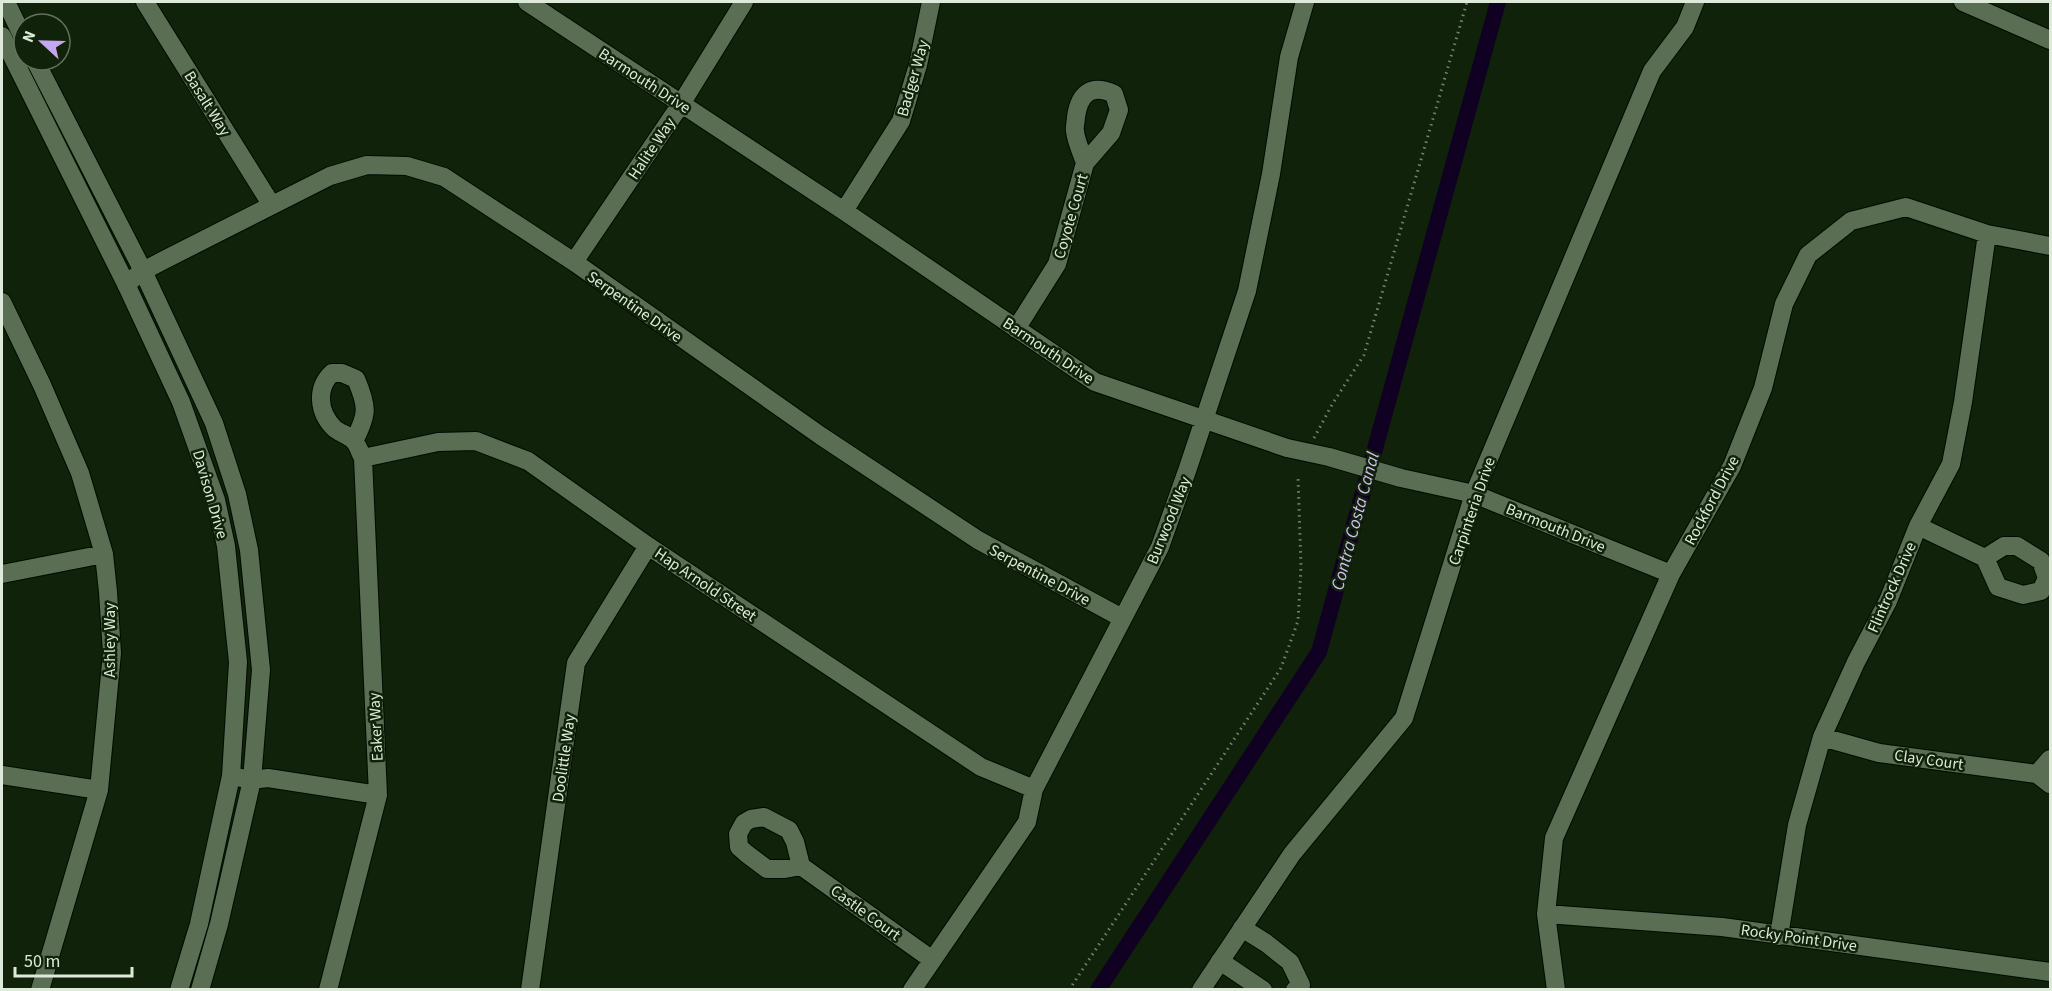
<svg xmlns="http://www.w3.org/2000/svg" width="2052" height="991" font-family="'Source Sans 3',sans-serif">
  <style>
    .lines { fill: none; stroke-linecap: round; stroke-linejoin: round }
    .canal { stroke: #100022; stroke-width: 16 }
    .street-casing { stroke: #000b00; stroke-width: 20 }
    .secondary-casing { stroke: #000b00; stroke-width: 20 }
    .path { stroke: #74836e; stroke-width: 3; stroke-dasharray: 1.5 4.5; stroke-linecap: butt }
    .street { stroke: #596e52; stroke-width: 18 }
    .secondary { stroke: #596e52; stroke-width: 18 }
    .labels { text-anchor: middle; stroke-width: 5; stroke-linejoin: round; paint-order: stroke }
    .street-label { font-size: 16px; fill: #dde9d9; stroke: #102209 }
    .water-label { font-size: 18px; font-style: italic; fill: #d2bef2; stroke: #102209 }
  </style>
  <rect width="100%" height="100%" fill="#102209"/>
  <g class="lines">
    <path class="canal" d="M1098,990L1319,652L1498,2"/>
    <g class="street-casing">
      <path id="street" d="M145,2L271,204
        M527,2L844,211L1095,382L1287,448L1329,457L1401,478L1474,494L1671,574
        M1963,2L2050,40
        M844,211L901,121L918,65L931,2
        M574,262L681,104L744,2
        M126,284L143,271L164,260L330,176L367,165L407,166L444,177L574,262L821,436L978,540L1122,618
        M2,302L42,385L80,473L104,554L108,592L112,653L99,790L40,990
        M1016,329L1057,264L1085,163L1111,133L1119,110L1114,94C1090,83 1079,95 1076,117C1076,122 1074,127 1075,131C1076,142 1082,153 1085,163
        M363,458L438,442L476,441L528,461L648,546L981,767L1034,789
        M1918,526L1985,558L1998,587L2023,595L2041,591L2047,578L2041,561L2017,546H2004L1985,558
        M2,574L104,554
        M1822,737L1879,753L2037,774L2050,784
        M2037,774L2050,759
        M2,775L99,790
        M231,776L252,780L268,778L378,795
        M801,866L785,869H767L747,854L739,847L738,834L744,823L751,819L764,817L789,830L795,842L801,866L931,959
        M1546,914L1722,927L2050,972
        M1242,928L1266,943L1290,962L1301,985L1295,990
        M1779,936L1797,825L1822,737L1856,662L1888,601L1918,526L1951,464L1963,402L1987,234
        M1220,961L1263,990
        M328,990L378,795L363,458C360,453 358,445 354,441C349,435 339,433 334,428C318,412 316,388 332,373H342L356,379C368,407 368,414 354,441
        M530,990L576,663L648,546
        M912,990L1027,822L1034,789L1160,547L1188,468L1247,291L1271,174L1289,57L1305,2
        M1556,990L1546,914L1554,838L1671,574L1732,466L1763,388L1784,304L1808,255L1851,221L1906,207L1987,234L2050,246"/>
    </g>
    <g class="secondary-casing">
      <path id="secondary" d="M6,2L24,39
        M2,36L126,284L181,402L216,500L226,546L238,662L231,776L199,924L179,990
        M35,60L143,271L214,423L237,494L249,550L261,670L252,780L219,924L200,990
        M1201,990L1292,854L1404,718L1474,494L1652,71L1685,27L1695,2"/>
    </g>
    <path class="path" d="M1314,438L1333,403L1364,355L1467,2
      M1069,990L1281,668L1298,621L1301,567L1298,477"/>
    <use href="#street" class="street"/>
    <use href="#secondary" class="secondary"/>
  </g>
  <g class="labels">
    <g class="street-label">
      <text transform="translate(912 78) rotate(-74)" y="6">Badger Way</text>
      <text transform="translate(645 80) rotate(33)" y="6">Barmouth Drive</text>
      <text transform="translate(208 103) rotate(58)" y="6">Basalt Way</text>
      <text transform="translate(651 148) rotate(-56)" y="6">Halite Way</text>
      <text transform="translate(1070 216) rotate(-74)" y="6">Coyote Court</text>
      <text transform="translate(635 306) rotate(35)" y="6">Serpentine Drive</text>
      <text transform="translate(1049 350) rotate(34)" y="6">Barmouth Drive</text>
      <text transform="translate(211 494) rotate(74)" y="6">Davison Drive</text>
      <text transform="translate(1711 500) rotate(-62)" y="6">Rockford Drive</text>
      <text transform="translate(1471 511) rotate(-71)" y="6">Carpinteria Drive</text>
      <text transform="translate(1168 520) rotate(-68)" y="6">Burwood Way</text>
      <text transform="translate(1556 527) rotate(22)" y="6">Barmouth Drive</text>
      <text transform="translate(1040 574) rotate(28)" y="6">Serpentine Drive</text>
      <text transform="translate(706 584) rotate(34)" y="6">Hap Arnold Street</text>
      <text transform="translate(1891 587) rotate(-66)" y="6">Flintrock Drive</text>
      <text transform="translate(109 640) rotate(-90)" y="6">Ashley Way</text>
      <text transform="translate(375 727) rotate(-93)" y="6">Eaker Way</text>
      <text transform="translate(563 758) rotate(-82)" y="6">Doolittle Way</text>
      <text transform="translate(1929 759) rotate(8)" y="6">Clay Court</text>
      <text transform="translate(866 912) rotate(36)" y="6">Castle Court</text>
      <text transform="translate(1799 937) rotate(8)" y="6">Rocky Point Drive</text>
    </g>
    <g class="water-label">
      <text transform="translate(1355 521) rotate(-75)" y="6">Contra Costa Canal</text>
    </g>
  </g>
  <rect width="2052" height="991" fill="none" stroke="#dde9d9" stroke-width="6"/>
  <g transform="translate(42 42) rotate(292)"><circle r="28" fill="#102209" stroke="#62725c" stroke-width="1.5"/>
  <path d="M0-4.5L10 22L0 15L-10 22Z" fill="#c5a7f1"/>
  <text y="-9" font-size="16" font-weight="bold" text-anchor="middle" fill="#dde9d9">N</text>
  </g>
  <path d="M15 967v9h117v-9" fill="none" stroke="#dde9d9" stroke-width="3"/>
  <text x="24" y="967" font-size="18" fill="#dde9d9" stroke="#102209" stroke-width="4.5" paint-order="stroke">50 m</text>
</svg>
